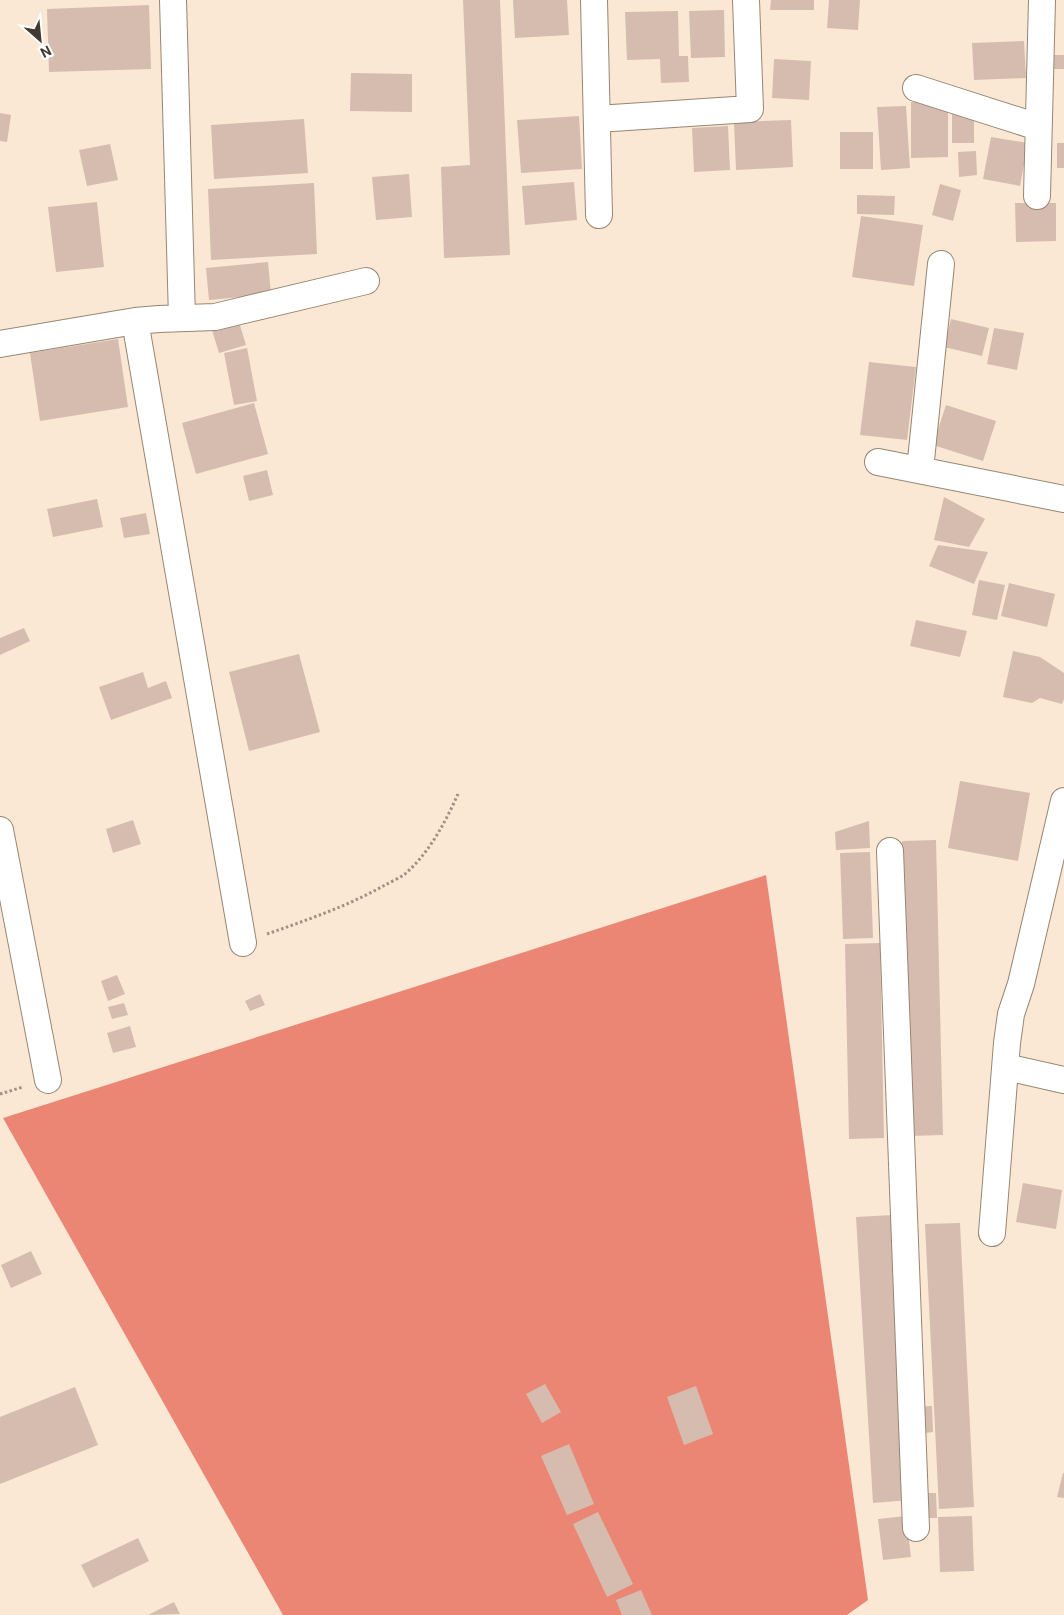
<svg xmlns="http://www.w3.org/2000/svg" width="1064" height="1615" font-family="Roboto,sans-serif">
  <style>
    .forest { fill: #ec8674 }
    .building { fill: #d5bcaf }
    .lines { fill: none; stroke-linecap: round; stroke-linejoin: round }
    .minor-casing { stroke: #978673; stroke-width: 28 }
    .path { stroke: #9f9284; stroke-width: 3; stroke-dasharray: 2.5 2.5; stroke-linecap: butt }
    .minor { stroke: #fff; stroke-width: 26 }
  </style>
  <rect width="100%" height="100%" fill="#fbe8d4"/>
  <path class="forest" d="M766,875L868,1600L847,1615H283L3,1118Z"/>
  <path class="building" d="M463,0H500L510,255L444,258L441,167L470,165Z
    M513,0H567L569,35L515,38Z
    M771,0H814V10H770Z
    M829,0H860L858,30L827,28Z
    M149,5L151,69L49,72L47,9Z
    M724,10L725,57L691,58L689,11Z
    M678,11L679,56H688L689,82L661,83L660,59L627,60L625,12Z
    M1024,41L1026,78L974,80L972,43Z
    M1054,55H1064V69H1054Z
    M774,59L811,61L809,100L772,98Z
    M351,73L412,74V112L350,111Z
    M911,102H948V157L911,158Z
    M906,106L910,168L881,170L877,107Z
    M952,112H974V143H952Z
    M0,113L11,115L7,142L0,141Z
    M579,116L582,169L521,173L517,120Z
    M304,119L308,173L214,179L211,125Z
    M791,120L793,167L736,170L734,122Z
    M728,126L730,170L694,172L692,128Z
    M840,132H873V169H840Z
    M991,137L1028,143L1020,186L983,179Z
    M1057,143H1064V168H1057Z
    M110,144L118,180L87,186L79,150Z
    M976,151L977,175L959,177L958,152Z
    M409,174L412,217L376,220L372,177Z
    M574,182L577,220L525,225L522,186Z
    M314,183L317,254L211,260L208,189Z
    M940,184L961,190L953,221L932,215Z
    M857,195L895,196L894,215L857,214Z
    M97,202L104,267L56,272L48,207Z
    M1015,203H1056V241L1016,242Z
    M861,216L923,225L914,286L852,277Z
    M268,262L271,294L209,300L206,268Z
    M951,319L989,328L982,356L944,347Z
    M239,322L246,345L219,353L212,330Z
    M994,328L1024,333L1017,370L987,364Z
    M118,339L128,407L40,421L30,353Z
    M247,348L257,401L234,405L224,353Z
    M869,362L916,367L907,440L860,435Z
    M254,403L268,454L196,474L182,423Z
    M946,405L996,421L983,461L933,445Z
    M267,470L273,495L249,501L243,476Z
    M944,497L985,519L969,547L934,540Z
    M97,499L103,527L53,537L47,509Z
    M146,513L150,534L124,538L120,518Z
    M938,545L988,552L974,584L929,566Z
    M979,580L1005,585L997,620L972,615Z
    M1009,583L1055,594L1047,627L1001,616Z
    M916,620L967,631L960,657L910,646Z
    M24,628L30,641L0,655V638Z
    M1013,651L1040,657L1064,673V699L1062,704L1040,698L1032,703L1003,697Z
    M299,654L320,732L249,751L229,672Z
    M143,672L148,688L166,681L172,698L111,720L99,687Z
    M960,781L1030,793L1018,861L948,848Z
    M133,820L141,844L113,853L106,829Z
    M869,821L870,848L836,850L835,832Z
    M936,840L943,1135L909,1136L902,841Z
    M870,852L873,938L843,939L840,853Z
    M880,943L884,1138L849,1139L845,944Z
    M117,975L125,994L108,1001L101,981Z
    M260,994L265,1005L250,1011L245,1001Z
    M124,1003L128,1015L112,1019L108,1007Z
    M130,1026L136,1047L113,1053L107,1033Z
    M1023,1183L1062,1190L1056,1229L1016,1222Z
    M893,1215L910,1500L873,1503L856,1217Z
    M960,1223L974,1507L939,1509L925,1224Z
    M31,1251L42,1274L11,1288L1,1265Z
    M545,1384L561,1412L542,1423L526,1394Z
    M696,1386L713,1434L684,1445L667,1397Z
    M75,1387L98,1445L0,1484V1417Z
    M932,1406L933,1432L916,1434L914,1407Z
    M569,1444L594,1504L567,1515L541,1456Z
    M1063,1473H1064V1498L1057,1497Z
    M919,1493H936L937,1518H920Z
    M598,1512L633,1584L607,1597L573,1524Z
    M906,1516L911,1557L883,1560L878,1519Z
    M972,1516L974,1571L940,1572L938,1517Z
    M138,1538L149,1561L93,1588L81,1565Z
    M641,1590L652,1615H622L616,1600Z
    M174,1602L180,1614L148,1615Z"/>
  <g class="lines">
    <g class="minor-casing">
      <path id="minor" d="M173,0L182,318
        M594,0L599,215
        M916,88L1038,127
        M597,119L750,109L746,0
        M1037,196L1042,0
        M135,321L243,943
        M0,344L135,321L159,319L215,317L366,281
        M878,462L1064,499
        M920,470L941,264
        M0,830L48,1080
        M890,851L916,1528
        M1006,1067L1064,1080
        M992,1233L1007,1043L1011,1014L1021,984L1064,801"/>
    </g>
    <path class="path" d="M267,934C307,920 348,906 385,885C391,882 399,878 405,874C429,853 445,823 458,794
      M0,1094L23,1087"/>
    <use href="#minor" class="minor"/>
  </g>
  <g transform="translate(40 40) rotate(153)" stroke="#ffffff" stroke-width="4" paint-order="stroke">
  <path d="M0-4L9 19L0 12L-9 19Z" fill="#423a32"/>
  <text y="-8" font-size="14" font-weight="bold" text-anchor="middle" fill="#423a32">N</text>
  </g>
</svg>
